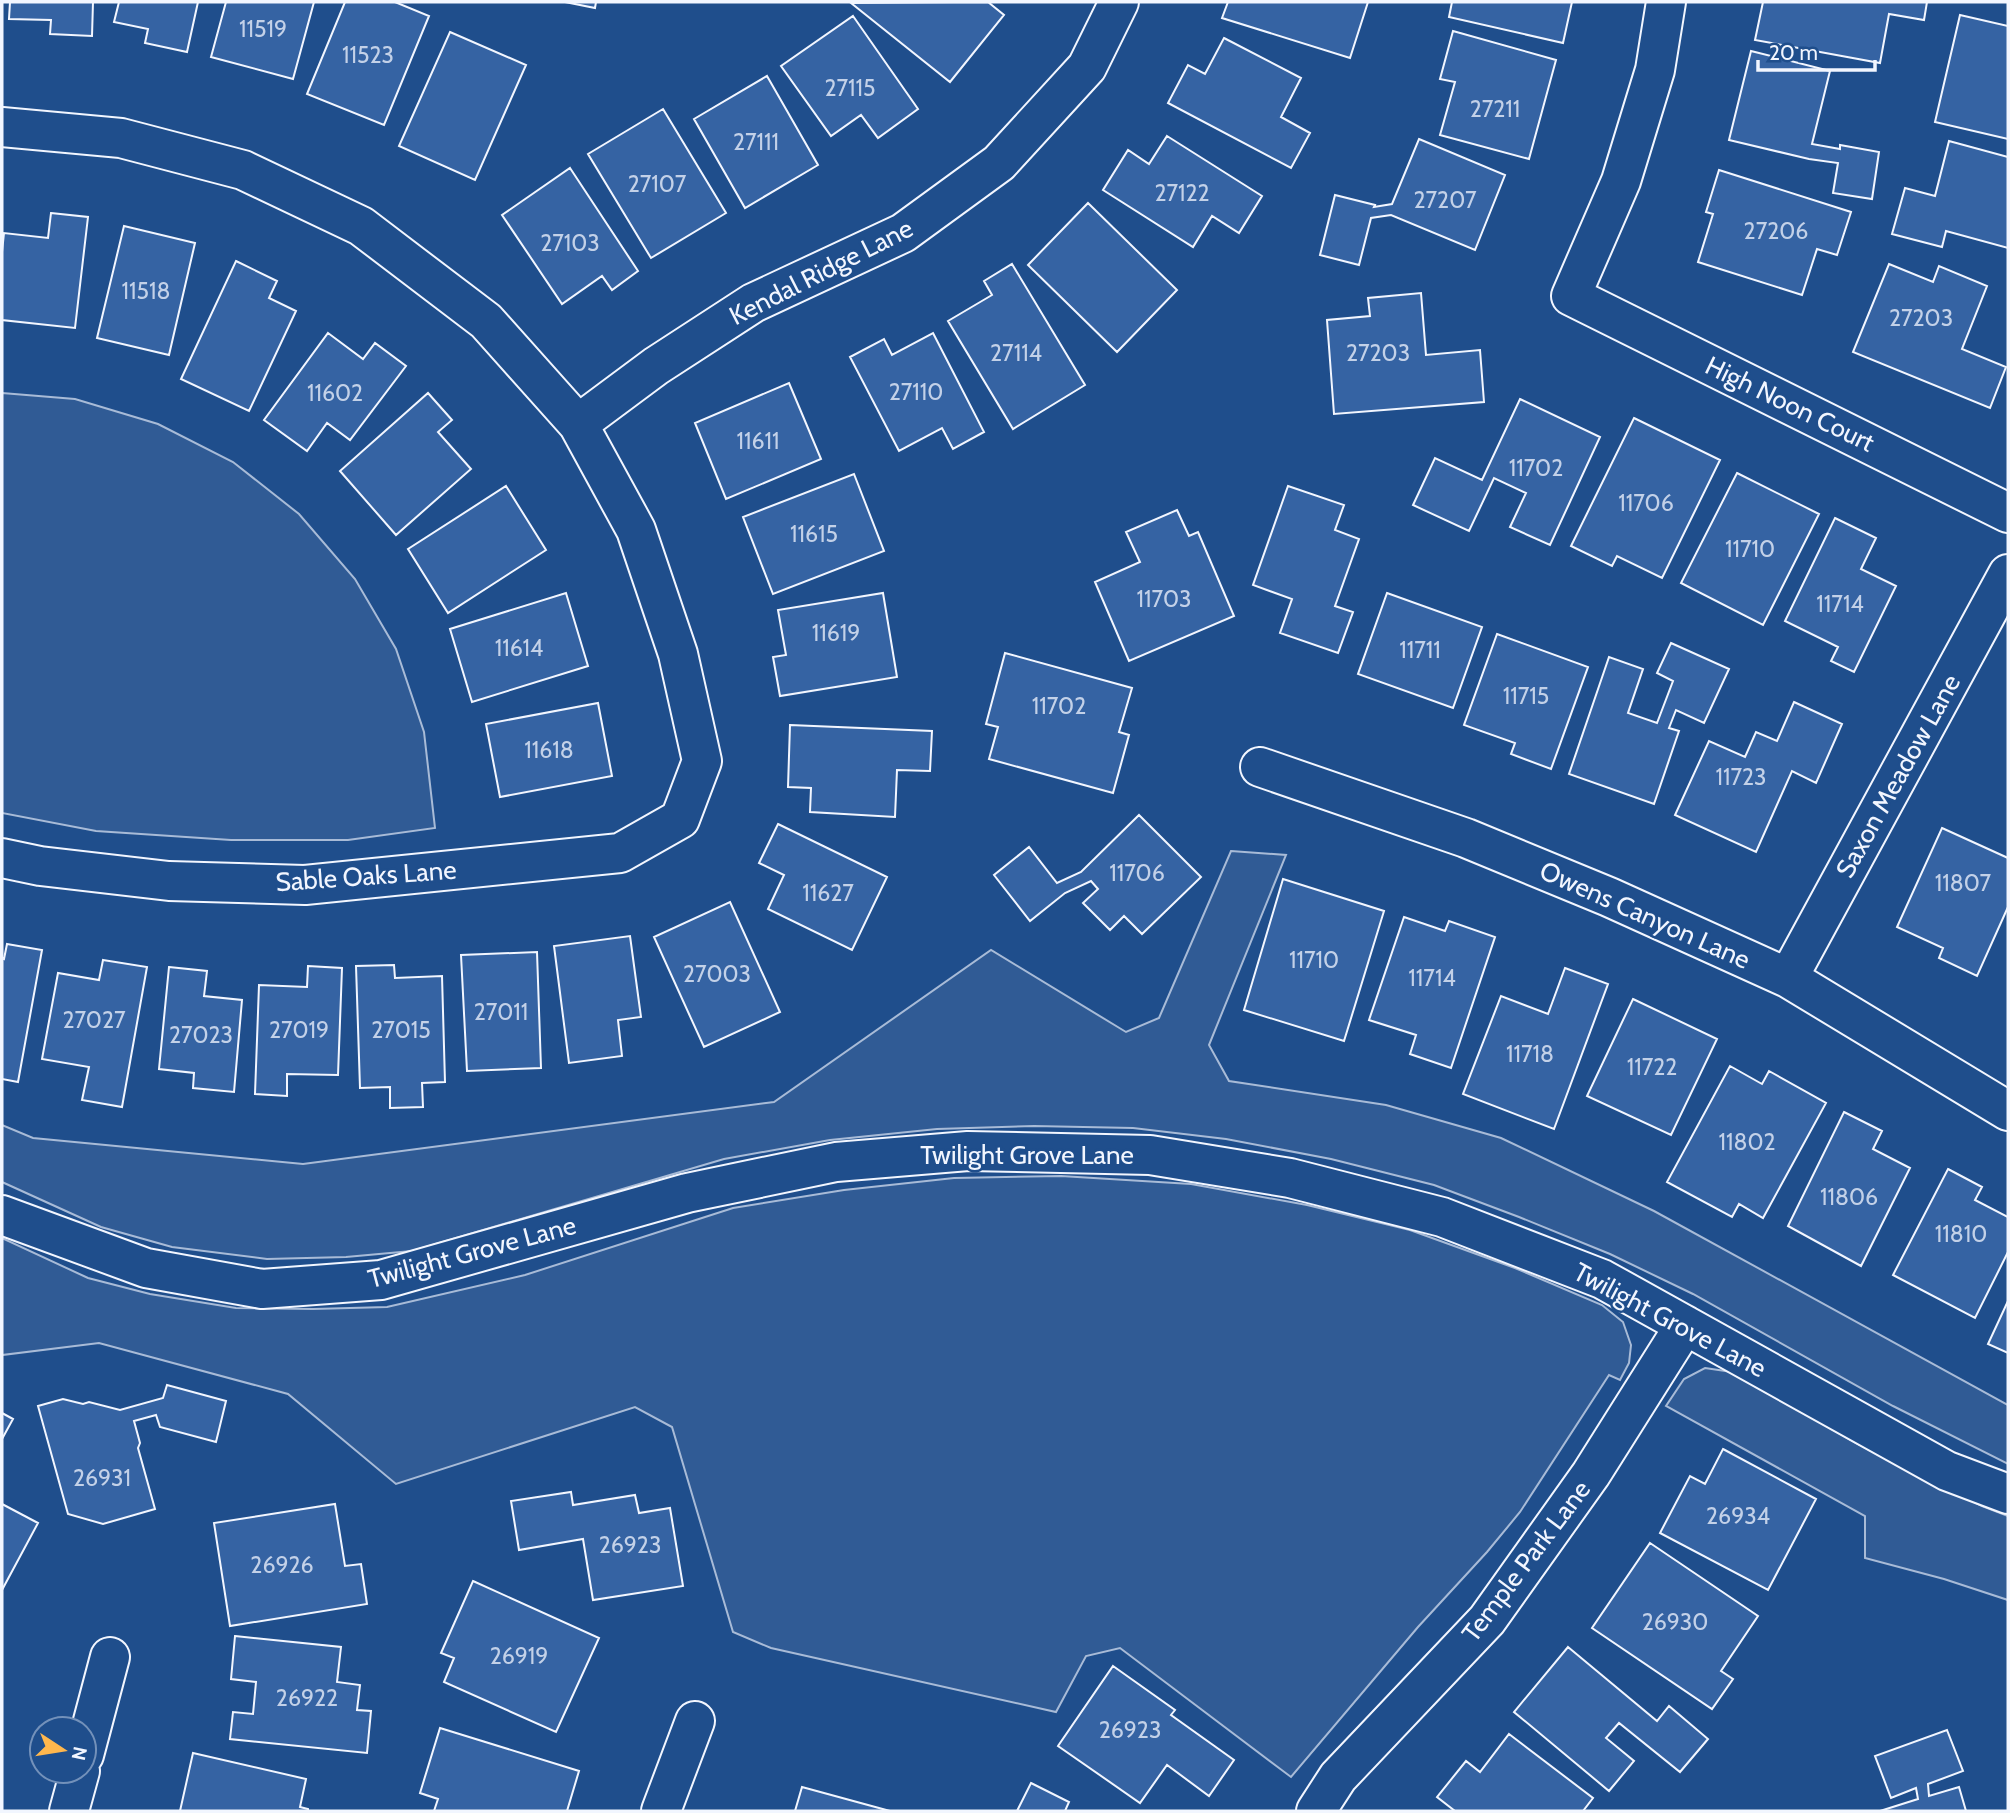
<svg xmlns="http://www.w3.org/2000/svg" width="2010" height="1813" font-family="Cabin,sans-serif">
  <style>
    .built { fill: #305b95; stroke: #a8bbd7; stroke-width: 2 }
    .building { fill: #3563a3; stroke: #f2f6ff; stroke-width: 2 }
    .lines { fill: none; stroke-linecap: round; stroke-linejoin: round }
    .minor-casing { stroke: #f2f6ff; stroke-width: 42 }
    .minor { stroke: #1f4e8c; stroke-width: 38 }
    .labels { text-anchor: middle; stroke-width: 5; stroke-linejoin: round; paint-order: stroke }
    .number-label { font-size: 23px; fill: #c3d1e8 }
    .street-label { font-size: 26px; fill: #f2f6ff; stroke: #1f4e8c }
  </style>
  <rect width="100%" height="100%" fill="#1f4e8c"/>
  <path class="built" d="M2,393L75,399L158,424L233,462L299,514L355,579L396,649L424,732L435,828L348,840H231L96,831L2,813Z
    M1231,851L1286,855L1209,1045L1229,1081L1386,1105L1501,1138L1654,1211L2008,1405V1464L1893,1406L1693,1294L1610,1254L1519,1217L1434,1185L1331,1159L1226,1139L1133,1128L1034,1126L937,1129L830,1140L724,1159L412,1251L346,1257L267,1259L172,1247L101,1227L2,1182V1125L33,1138L303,1164L774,1102L991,950L1126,1032L1159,1018Z
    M1061,1176L1191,1184L1307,1205L1410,1230L1515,1268L1602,1305L1623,1322L1631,1345L1629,1363L1620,1380L1609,1375L1520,1512L1487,1552L1418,1627L1291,1777L1120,1648L1086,1656L1056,1712L771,1648L733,1632L672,1427L635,1407L396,1484L288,1394L99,1343L2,1355V1238L88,1278L150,1294L236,1308L313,1309L387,1307L525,1275L733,1208L844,1190L954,1178Z
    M1705,1368L1732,1372L1858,1444L1982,1506L2008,1516V1600L1944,1579L1865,1558V1516L1666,1406L1684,1379Z"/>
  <path class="building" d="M10,2H93L92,36L50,34L51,20L9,19Z
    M119,2H198L187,52L145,43L148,29L114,22Z
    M226,2H314L293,79L211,57Z
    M345,2H395L429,16L384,125L307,94Z
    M565,2H596L595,8Z
    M988,2L1004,15L950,82L851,3Z
    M1228,2H1368L1350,58L1222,18Z
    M1452,2H1572L1563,43L1449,17Z
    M1763,2H1927L1924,20L1889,14L1880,63L1755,40Z
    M1960,15L2008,26V139L1935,122Z
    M853,16L918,109L878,138L861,115L831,136L781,66Z
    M1453,31L1556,60L1529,159L1440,135L1455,82L1440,79Z
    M450,32L526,65L475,180L399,146Z
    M1224,38L1301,78L1281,117L1310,133L1291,168L1168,103L1188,65L1205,74Z
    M1751,51L1830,71L1812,144L1840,149V145L1879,152L1872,199L1833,193L1838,163L1809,159L1729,140Z
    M767,76L818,165L745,208L694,119Z
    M663,109L726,213L651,258L588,154Z
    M1167,136L1262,196L1239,233L1212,216L1193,247L1103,190L1128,150L1149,164Z
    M1419,139L1505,175L1475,250L1391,215L1371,218L1359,265L1320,255L1335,195L1375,205L1374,207L1392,204Z
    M1949,141L2008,157V248L1946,231L1942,247L1892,234L1905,188L1935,196Z
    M570,168L638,271L612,290L602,276L562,304L502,215Z
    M1719,170L1851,212L1837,255L1817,249L1802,295L1698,262L1713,214L1706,212Z
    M1088,203L1177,290L1117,352L1028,265Z
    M51,213L88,217L75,328L2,320V252L4,233L48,238Z
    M124,226L195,243L169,355L97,338Z
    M236,261L277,281L269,298L296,311L249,411L181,379Z
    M1012,264L1085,385L1013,429L948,321L992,295L984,281Z
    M1889,264L1933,282L1939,266L1987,286L1962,349L2006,367L1990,408L1853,352Z
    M1421,293L1426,355L1480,350L1484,402L1334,414L1327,320L1370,316L1368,298Z
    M328,333L363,359L375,343L406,366L350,440L327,423L307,451L264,420Z
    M933,333L984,432L953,449L942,428L899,451L850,357L884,339L892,355Z
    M789,383L821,459L726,499L695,423Z
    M428,393L452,420L438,432L471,469L396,535L340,471Z
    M1520,399L1600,437L1550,545L1510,527L1526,493L1494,478L1469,531L1413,505L1435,458L1482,480Z
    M1634,418L1720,460L1662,578L1617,556L1612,566L1571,546Z
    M1737,473L1819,514L1763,625L1681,583Z
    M854,474L884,551L773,594L743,517Z
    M506,486L546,550L448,613L408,549Z
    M1288,486L1344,505L1335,530L1359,539L1335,606L1353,612L1338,653L1280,633L1292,599L1253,585Z
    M1177,510L1189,536L1198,532L1234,616L1129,661L1095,582L1140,562L1126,532Z
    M1835,518L1876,538L1861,569L1896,586L1854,672L1831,661L1838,647L1785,621Z
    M566,593L588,666L472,702L450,629Z
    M883,593L897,677L780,696L773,657L786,655L778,610Z
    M1387,593L1482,627L1453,708L1358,674Z
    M1497,634L1588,667L1551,769L1511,754L1515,743L1464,725Z
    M1671,643L1729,669L1704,723L1676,710L1669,728L1679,731L1654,804L1569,774L1609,657L1643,669L1628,713L1657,723L1673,681L1657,673Z
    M1005,653L1132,688L1119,732L1129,735L1113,793L989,759L998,727L986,724Z
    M1794,702L1842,724L1816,783L1792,771L1756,852L1675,815L1709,741L1745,757L1756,732L1777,741Z
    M598,703L612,776L500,797L486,724Z
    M790,725L932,731L930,771L897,770L895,817L810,812L811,788L788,787Z
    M1139,815L1201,877L1142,934L1124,916L1110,930L1083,903L1098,889L1091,881L1065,893L1030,921L994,875L1029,847L1057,883L1081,872Z
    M778,824L887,877L852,950L768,909L784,875L759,863Z
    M1942,828L2008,858V907L1977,976L1939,958L1943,948L1897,927Z
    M1283,879L1384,911L1344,1041L1244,1010Z
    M730,902L780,1012L704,1047L654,937Z
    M1404,917L1445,931L1449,921L1495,937L1451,1068L1410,1054L1416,1035L1369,1020Z
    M630,936L641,1017L618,1020L622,1056L569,1063L554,946Z
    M7,944L42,950L18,1082L2,1079V958L4,959Z
    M537,952L541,1068L467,1071L461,955Z
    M103,960L147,967L122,1107L82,1100L89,1067L42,1059L58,973L99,980Z
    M394,965L395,978L442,976L445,1082L422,1083L423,1107L390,1108V1087L360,1088L356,966Z
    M308,966L342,968L338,1075L287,1074V1096L255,1094L259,985L307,987Z
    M169,967L207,971L204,996L242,1000L234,1092L193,1088L194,1073L159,1069Z
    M1565,968L1608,984L1554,1129L1463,1094L1501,996L1548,1014Z
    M1633,999L1717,1039L1671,1135L1587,1096Z
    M1730,1066L1762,1084L1769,1071L1826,1103L1763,1218L1739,1204L1732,1217L1667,1182Z
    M1844,1112L1882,1131L1873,1149L1910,1168L1861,1266L1788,1226Z
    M1948,1169L1982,1187L1975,1200L2008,1217V1252L1975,1318L1893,1275Z
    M2008,1301V1353L1988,1344Z
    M167,1385L226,1401L216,1442L160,1427L156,1415L134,1421L140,1443L138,1448L155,1509L103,1524L68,1514L38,1406L63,1399L83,1404L89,1402L120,1410L163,1398Z
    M2,1413L13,1419L2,1439Z
    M1723,1449L1816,1499L1768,1590L1660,1533L1690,1476L1705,1484Z
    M571,1492L573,1505L635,1495L639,1513L670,1508L683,1586L593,1600L583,1539L519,1550L511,1501Z
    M2,1504L38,1523L2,1590Z
    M335,1504L345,1566L361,1564L367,1604L230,1626L214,1523Z
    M1650,1543L1758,1616L1721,1671L1733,1679L1712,1709L1592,1628Z
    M473,1581L599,1638L556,1732L444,1682L454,1658L441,1653Z
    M235,1636L341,1647L337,1682L360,1685L357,1710L371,1711L367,1753L230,1739L233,1712L253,1714L256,1682L231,1679Z
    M1568,1647L1657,1721L1669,1706L1708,1739L1680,1772L1619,1723L1606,1738L1634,1761L1609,1791L1514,1712Z
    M1113,1666L1175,1710L1171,1715L1234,1760L1209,1796L1167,1765L1140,1803L1058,1746Z
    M440,1728L579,1771L567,1811H434L438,1799L420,1793Z
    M1947,1730L1963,1771L1928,1784L1929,1796L1959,1787L1966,1811H1880L1918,1799L1916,1788L1891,1798L1875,1756Z
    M1509,1734L1593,1798L1583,1811H1455L1437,1797L1466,1761L1480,1772Z
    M193,1753L306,1779L300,1807L308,1809V1811H180Z
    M1031,1783L1069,1802L1065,1811H1017Z
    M802,1787L890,1811H795Z"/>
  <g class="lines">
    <g class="minor-casing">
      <path id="minor" d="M1666,2L1655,70L1621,181L1571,296L2008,513
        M2,127L121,138L243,170L361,226L486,321L578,424L636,530L678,654L702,761L680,819L620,853L305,885L169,881L40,866L2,858
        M578,424L656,366L753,303L903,233L999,163L1087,67L1119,2
        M1260,767L1466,838L1609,897L1788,978L2008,1111
        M1788,978L2008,574
        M2,1215L146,1268L262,1289L381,1280L687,1193L836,1162L968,1151L1150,1155L1290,1178L1442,1217L1602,1279L1947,1471L2008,1494
        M84,1755L110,1657
        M69,1811L80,1771
        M661,1811L695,1721
        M1316,1811L1338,1777L1487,1620L1591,1474L1685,1325"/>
    </g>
    <use href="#minor" class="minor"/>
  </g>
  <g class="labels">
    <g class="number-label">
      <text x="263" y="37">11519</text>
      <text x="368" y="63">11523</text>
      <text x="850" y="96">27115</text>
      <text x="1495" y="117">27211</text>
      <text x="756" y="150">27111</text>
      <text x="657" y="192">27107</text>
      <text x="1182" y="201">27122</text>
      <text x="1445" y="208">27207</text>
      <text x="1776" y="239">27206</text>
      <text x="570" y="251">27103</text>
      <text x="146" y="299">11518</text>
      <text x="1921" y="326">27203</text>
      <text x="1016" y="361">27114</text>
      <text x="1378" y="361">27203</text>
      <text x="916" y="400">27110</text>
      <text x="335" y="401">11602</text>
      <text x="758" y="449">11611</text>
      <text x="1536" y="476">11702</text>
      <text x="1646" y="511">11706</text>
      <text x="814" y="542">11615</text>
      <text x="1750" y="557">11710</text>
      <text x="1164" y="607">11703</text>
      <text x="1840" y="612">11714</text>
      <text x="836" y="641">11619</text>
      <text x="519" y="656">11614</text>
      <text x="1420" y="658">11711</text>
      <text x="1526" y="704">11715</text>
      <text x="1059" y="714">11702</text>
      <text x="549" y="758">11618</text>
      <text x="1741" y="785">11723</text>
      <text x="1137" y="881">11706</text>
      <text x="1963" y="891">11807</text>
      <text x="828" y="901">11627</text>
      <text x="1314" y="968">11710</text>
      <text x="717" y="982">27003</text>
      <text x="1432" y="986">11714</text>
      <text x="501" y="1020">27011</text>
      <text x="94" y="1028">27027</text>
      <text x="299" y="1038">27019</text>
      <text x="401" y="1038">27015</text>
      <text x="201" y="1043">27023</text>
      <text x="1530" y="1062">11718</text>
      <text x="1652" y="1075">11722</text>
      <text x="1747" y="1150">11802</text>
      <text x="1849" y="1205">11806</text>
      <text x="1961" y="1242">11810</text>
      <text x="102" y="1486">26931</text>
      <text x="1738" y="1524">26934</text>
      <text x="630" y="1553">26923</text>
      <text x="282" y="1573">26926</text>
      <text x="1675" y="1630">26930</text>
      <text x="519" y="1664">26919</text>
      <text x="307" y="1706">26922</text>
      <text x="1130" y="1738">26923</text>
    </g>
    <g class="street-label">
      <text transform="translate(821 272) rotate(-27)" y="9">Kendal Ridge Lane</text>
      <text transform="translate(1790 404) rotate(26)" y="9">High Noon Court</text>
      <text transform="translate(1898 776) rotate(-61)" y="9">Saxon Meadow Lane</text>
      <text transform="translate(366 876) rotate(-4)" y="9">Sable Oaks Lane</text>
      <text transform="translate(1645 915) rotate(24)" y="9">Owens Canyon Lane</text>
      <text x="1027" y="1164">Twilight Grove Lane</text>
      <text transform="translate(472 1252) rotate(-15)" y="9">Twilight Grove Lane</text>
      <text transform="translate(1670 1320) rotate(28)" y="9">Twilight Grove Lane</text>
      <text transform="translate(1526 1561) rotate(-53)" y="9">Temple Park Lane</text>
    </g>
  </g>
  <rect width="2010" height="1813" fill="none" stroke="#f2f6ff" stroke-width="7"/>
  <g transform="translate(63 1750) rotate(102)"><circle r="33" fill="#1f4e8c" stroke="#7391ba" stroke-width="2"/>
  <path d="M0-5L12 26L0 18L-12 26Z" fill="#ffb74d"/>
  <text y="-10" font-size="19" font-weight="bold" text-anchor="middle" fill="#f2f6ff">N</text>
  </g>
  <path d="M1758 60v10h117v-10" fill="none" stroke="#f2f6ff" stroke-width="3.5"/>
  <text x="1769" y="60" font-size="21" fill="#f2f6ff" stroke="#1f4e8c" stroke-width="5" paint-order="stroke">20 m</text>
</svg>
